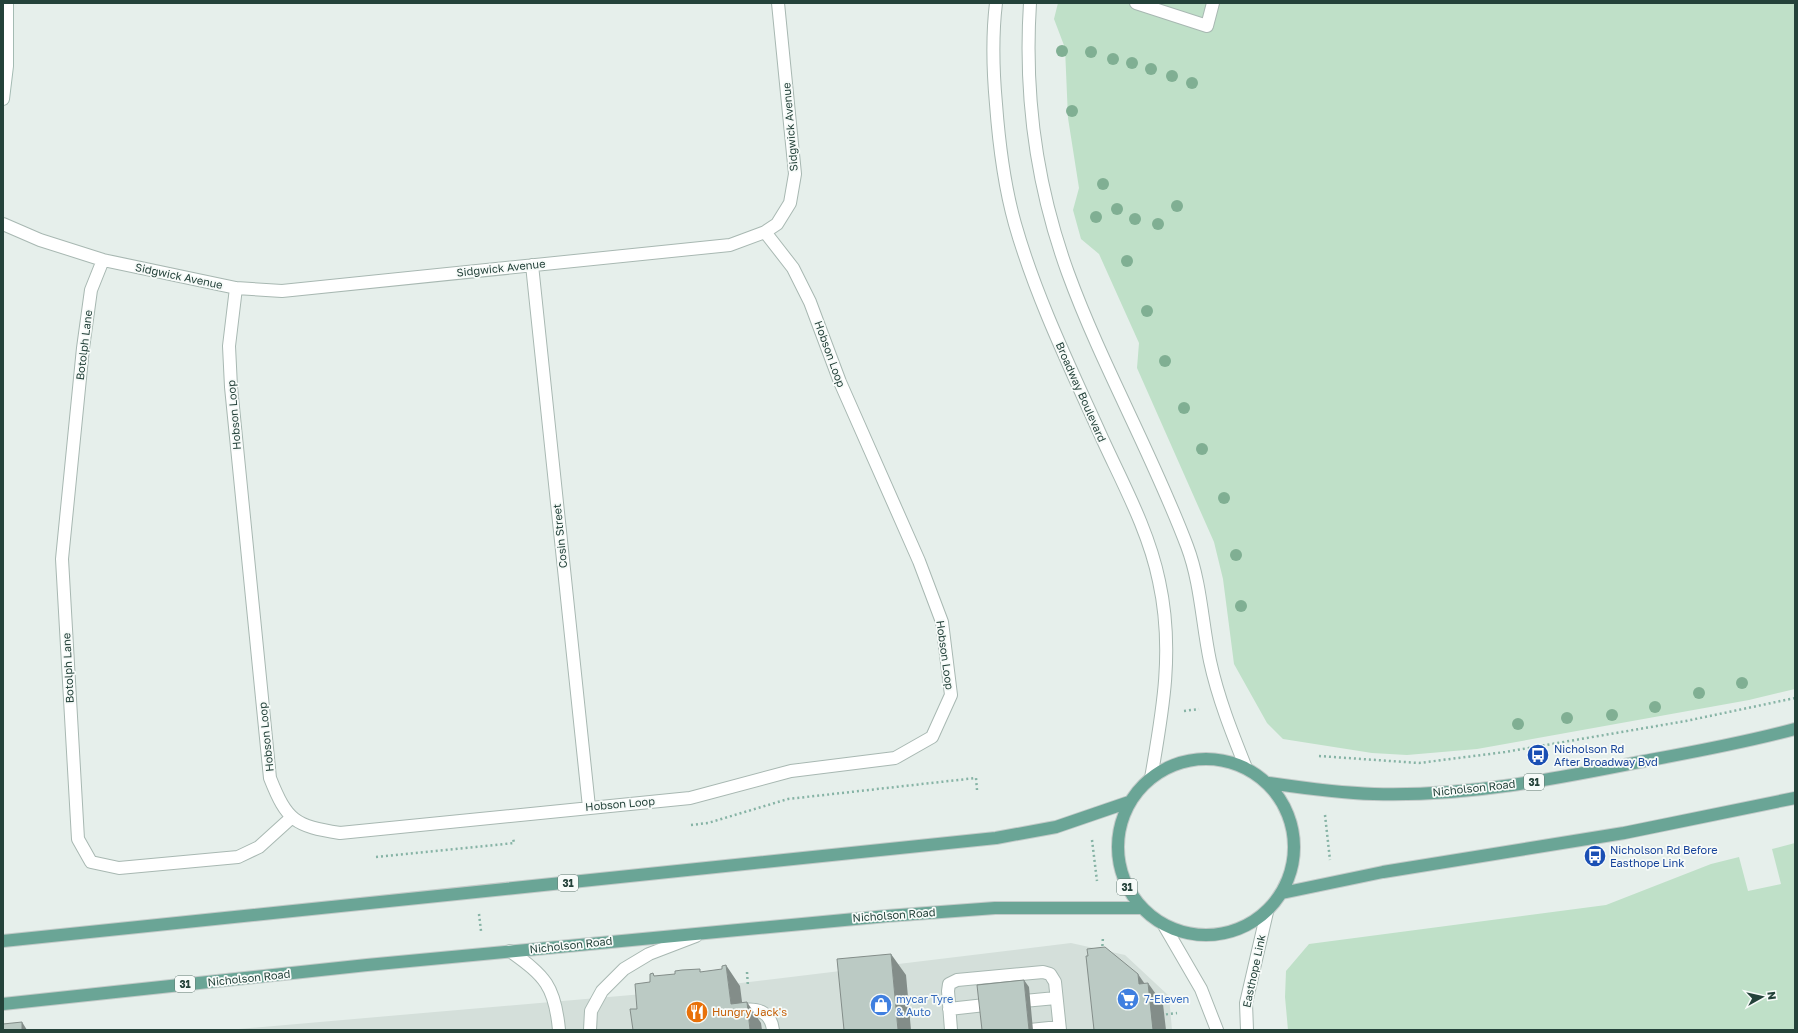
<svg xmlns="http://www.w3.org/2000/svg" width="1798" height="1033" font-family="'Golos Text',sans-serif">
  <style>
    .built { fill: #d4dfda }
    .green { fill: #bfe0c8 }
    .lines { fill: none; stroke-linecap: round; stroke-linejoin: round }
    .lane-casing { stroke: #a8b8b2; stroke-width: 14 }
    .street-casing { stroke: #a8b8b2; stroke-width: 14 }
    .secondary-casing { stroke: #a4bbb3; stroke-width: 14 }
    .primary-casing { stroke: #c2cac8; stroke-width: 14 }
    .path { stroke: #86b3a5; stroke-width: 2.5; stroke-dasharray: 2 3; stroke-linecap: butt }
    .lane { stroke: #fff; stroke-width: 12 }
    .street { stroke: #fff; stroke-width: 12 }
    .secondary { stroke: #fff; stroke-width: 12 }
    .primary { stroke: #6aa596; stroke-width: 12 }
    .tree { fill: #80af93 }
    .shaded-wall { fill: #838d89 }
    .building { fill: #bbcac4; stroke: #838d89 }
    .labels { text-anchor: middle; stroke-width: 3.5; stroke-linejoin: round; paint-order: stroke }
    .shield { fill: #f7fbf9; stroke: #637a73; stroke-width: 1 }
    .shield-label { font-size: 10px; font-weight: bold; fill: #24423a }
    .street-label { font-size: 11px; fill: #24423a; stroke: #f7fbf9 }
    .transit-label { font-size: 11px; fill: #164399; stroke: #f7fbf9; text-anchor: start }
    .shop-label { font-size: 11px; fill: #366cbe; stroke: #f7fbf9; text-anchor: start }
    .food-label { font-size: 11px; fill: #c56008; stroke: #f7fbf9; text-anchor: start }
  </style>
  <rect width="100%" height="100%" fill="#e6efeb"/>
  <path class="built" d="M1071,943L1125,955L1169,996L1172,1030H227L666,992Z"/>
  <path class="green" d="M1058,3H1795V689L1749,700L1477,749L1407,755L1372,753L1283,739L1267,723L1234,664L1223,579L1214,542L1137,368L1139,343L1099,254L1081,239L1073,210L1079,188L1068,118L1065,48L1054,19Z
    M1795,843V1030H1288L1285,997L1286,971L1309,944L1606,905L1711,864L1739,857L1748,891L1781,884L1772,849Z"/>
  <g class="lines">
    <g class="lane-casing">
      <path id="lane" d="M1136,3L1207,26L1213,3
        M510,951C545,976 555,986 559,1030
        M1014,1002L1056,998
        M949,1009L994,1004
        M744,1010C759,1008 771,1013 773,1030
        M590,1030L591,1011L602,991L624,969L649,954L696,936
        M951,1030L948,991L949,984L957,980L1043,972L1050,974L1055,982L1060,1030
        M1030,1030L1059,1027"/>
    </g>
    <g class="street-casing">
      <path id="street" d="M996,3C992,36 993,71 996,104C999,144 1004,185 1015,224C1035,294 1067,361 1097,427C1119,477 1148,527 1159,581C1174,649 1163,710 1151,778
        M1030,3C1024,96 1036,185 1068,273C1102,366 1152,453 1187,546C1201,583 1202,623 1210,661C1218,698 1232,733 1246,768
        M3,224L40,240L103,260L236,288L282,291L730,245L765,232L777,224L790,203L795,174L778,3
        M103,260L91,290L83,348L62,559L78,839L91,862L119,868L238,857L259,847L291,818
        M532,265L589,807
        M236,288L229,346L231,387L270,778C287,821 295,826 340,833L690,798L791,771L895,758L932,737L951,695L942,622L919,561L840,382L810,302L793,268L765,232
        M1165,927L1201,989L1217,1030
        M1247,1030L1246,1003L1267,912"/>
    </g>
    <g class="secondary-casing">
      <path id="secondary" d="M3,99L7,66V3"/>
    </g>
    <g class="primary-casing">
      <path id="primary" d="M1118 847a88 88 0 1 1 176 0a88 88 0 1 1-176 0Z
        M1269,783C1303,788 1339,793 1374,794C1467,797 1560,778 1650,760C1699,751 1747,742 1795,729
        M1282,893L1383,872L1624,833L1795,798
        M3,941L996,838L1056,827L1129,802
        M3,1004L367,965L887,916L995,908H1141"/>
    </g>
    <path class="path" d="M1184,711L1199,709
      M1319,756L1419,763L1505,752L1686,721L1795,698
      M1325,815L1330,860
      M691,825L708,823L788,799L976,778L977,790
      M1092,840L1097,881
      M376,857L514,843L513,838
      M479,914L481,931
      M1102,951L1103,937
      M747,972L748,987
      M1161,1015L1177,1013"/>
    <use href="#lane" class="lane"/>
    <use href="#street" class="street"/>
    <use href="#secondary" class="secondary"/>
    <use href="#primary" class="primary"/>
  </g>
  <g class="tree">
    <circle cx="1062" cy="51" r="6"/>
    <circle cx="1091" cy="52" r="6"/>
    <circle cx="1113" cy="59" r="6"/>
    <circle cx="1132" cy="63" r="6"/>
    <circle cx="1151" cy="69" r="6"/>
    <circle cx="1172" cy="76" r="6"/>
    <circle cx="1192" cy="83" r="6"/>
    <circle cx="1072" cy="111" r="6"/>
    <circle cx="1103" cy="184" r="6"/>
    <circle cx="1177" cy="206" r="6"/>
    <circle cx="1117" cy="209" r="6"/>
    <circle cx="1096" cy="217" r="6"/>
    <circle cx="1135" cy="219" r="6"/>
    <circle cx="1158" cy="224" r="6"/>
    <circle cx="1127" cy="261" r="6"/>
    <circle cx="1147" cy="311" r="6"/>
    <circle cx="1165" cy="361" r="6"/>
    <circle cx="1184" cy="408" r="6"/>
    <circle cx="1202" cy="449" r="6"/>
    <circle cx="1224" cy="498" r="6"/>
    <circle cx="1236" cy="555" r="6"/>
    <circle cx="1241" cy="606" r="6"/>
    <circle cx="1742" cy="683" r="6"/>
    <circle cx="1699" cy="693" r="6"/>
    <circle cx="1655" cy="707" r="6"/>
    <circle cx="1612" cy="715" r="6"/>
    <circle cx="1567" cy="718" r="6"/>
    <circle cx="1518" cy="724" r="6"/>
  </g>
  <path class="shaded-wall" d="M891,954L906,975L911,1030H898Z
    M726,965L740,986L745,1025L731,1004Z
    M1138,974L1149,990L1148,983L1163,1004L1166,1030H1153L1139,984Z
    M1024,980L1029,987L1033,1030H1029Z
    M747,1002L761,1023L762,1030H750Z
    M22,1022L27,1030H22Z"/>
  <path class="building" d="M1105,947L1138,974L1139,984L1148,983L1153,1030H1094L1086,956H1088L1087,949Z
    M891,954L898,1030H844L837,959Z
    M726,965L731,1004L747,1002L750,1030H633L630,1009H637L635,984L650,982V974L653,973L654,976L675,974V971L682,970L700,969V972L722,969V966Z
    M1024,980L1029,1030H982L977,985Z
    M22,1022V1030H3V1024Z"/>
  <defs>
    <g id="bus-disc" transform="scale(1.15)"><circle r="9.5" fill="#1a4fb4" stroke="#f7fbf9"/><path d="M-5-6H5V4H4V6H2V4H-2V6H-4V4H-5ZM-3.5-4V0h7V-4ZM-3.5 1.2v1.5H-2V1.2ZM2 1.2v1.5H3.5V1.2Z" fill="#fff"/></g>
    <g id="supermarket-disc" transform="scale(1.15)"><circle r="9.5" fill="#3f7fe0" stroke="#f7fbf9"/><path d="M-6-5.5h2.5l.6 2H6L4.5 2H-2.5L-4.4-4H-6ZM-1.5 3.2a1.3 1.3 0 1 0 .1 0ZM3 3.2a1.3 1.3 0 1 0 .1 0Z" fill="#fff"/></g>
    <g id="shop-disc" transform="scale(1.15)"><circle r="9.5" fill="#3f7fe0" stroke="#f7fbf9"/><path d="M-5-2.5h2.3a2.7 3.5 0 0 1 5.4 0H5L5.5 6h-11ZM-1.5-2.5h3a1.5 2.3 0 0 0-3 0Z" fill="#fff"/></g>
    <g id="restaurant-disc" transform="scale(1.15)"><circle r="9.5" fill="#e8710a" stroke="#f7fbf9"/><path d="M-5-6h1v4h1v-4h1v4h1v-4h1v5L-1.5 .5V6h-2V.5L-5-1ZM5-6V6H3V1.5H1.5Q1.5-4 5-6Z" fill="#fff"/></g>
  </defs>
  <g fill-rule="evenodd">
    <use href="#bus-disc" x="1538" y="755"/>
    <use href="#bus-disc" x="1595" y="856"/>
    <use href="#supermarket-disc" x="1128" y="999"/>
    <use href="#shop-disc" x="881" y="1005"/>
    <use href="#restaurant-disc" x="697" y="1012"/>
  </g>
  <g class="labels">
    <g class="shield">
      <rect x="1524" y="774" width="20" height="16" rx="3"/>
      <rect x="558" y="875" width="20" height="16" rx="3"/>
      <rect x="1117" y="879" width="20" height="16" rx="3"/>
      <rect x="175" y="976" width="20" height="16" rx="3"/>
    </g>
    <g class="shield-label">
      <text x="1534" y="786">31</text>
      <text x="568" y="887">31</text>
      <text x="1127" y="891">31</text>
      <text x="185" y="988">31</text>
    </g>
    <g class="street-label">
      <text transform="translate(790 127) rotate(-95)" y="4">Sidgwick Avenue</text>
      <text transform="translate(501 268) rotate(-6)" y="4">Sidgwick Avenue</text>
      <text transform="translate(179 276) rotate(12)" y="4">Sidgwick Avenue</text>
      <text transform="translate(84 345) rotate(-83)" y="4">Botolph Lane</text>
      <text transform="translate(830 354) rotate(70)" y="4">Hobson Loop</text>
      <text transform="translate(1081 392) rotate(66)" y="4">Broadway Boulevard</text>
      <text transform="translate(234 415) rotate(-95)" y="4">Hobson Loop</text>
      <text transform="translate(560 536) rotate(-96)" y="4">Cosin Street</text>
      <text transform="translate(945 655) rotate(82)" y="4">Hobson Loop</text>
      <text transform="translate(68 668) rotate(-93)" y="4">Botolph Lane</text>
      <text transform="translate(266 737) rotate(-96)" y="4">Hobson Loop</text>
      <text transform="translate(1474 788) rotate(-6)" y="4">Nicholson Road</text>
      <text transform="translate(620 804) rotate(-5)" y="4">Hobson Loop</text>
      <text transform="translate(894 915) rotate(-4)" y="4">Nicholson Road</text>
      <text transform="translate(571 945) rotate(-6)" y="4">Nicholson Road</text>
      <text transform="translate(1254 971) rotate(-78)" y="4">Easthope Link</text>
      <text transform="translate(249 978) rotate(-6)" y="4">Nicholson Road</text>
    </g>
    <g class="transit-label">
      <text x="1554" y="753">Nicholson Rd<tspan x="1554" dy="13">After Broadway Bvd</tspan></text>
      <text x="1610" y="854">Nicholson Rd Before<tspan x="1610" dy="13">Easthope Link</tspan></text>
    </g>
    <g class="shop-label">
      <text x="896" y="1003">mycar Tyre<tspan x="896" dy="13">&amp; Auto</tspan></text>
      <text x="1144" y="1003">7-Eleven</text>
    </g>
    <g class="food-label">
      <text x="712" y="1016">Hungry Jack's</text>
    </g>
  </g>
  <rect width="1798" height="1033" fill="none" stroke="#24423a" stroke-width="8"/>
  <g transform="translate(1762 997) rotate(82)" stroke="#f7fbf9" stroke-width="3" paint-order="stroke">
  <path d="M0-3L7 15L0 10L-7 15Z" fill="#24423a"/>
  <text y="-6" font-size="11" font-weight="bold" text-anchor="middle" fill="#24423a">N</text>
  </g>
</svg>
